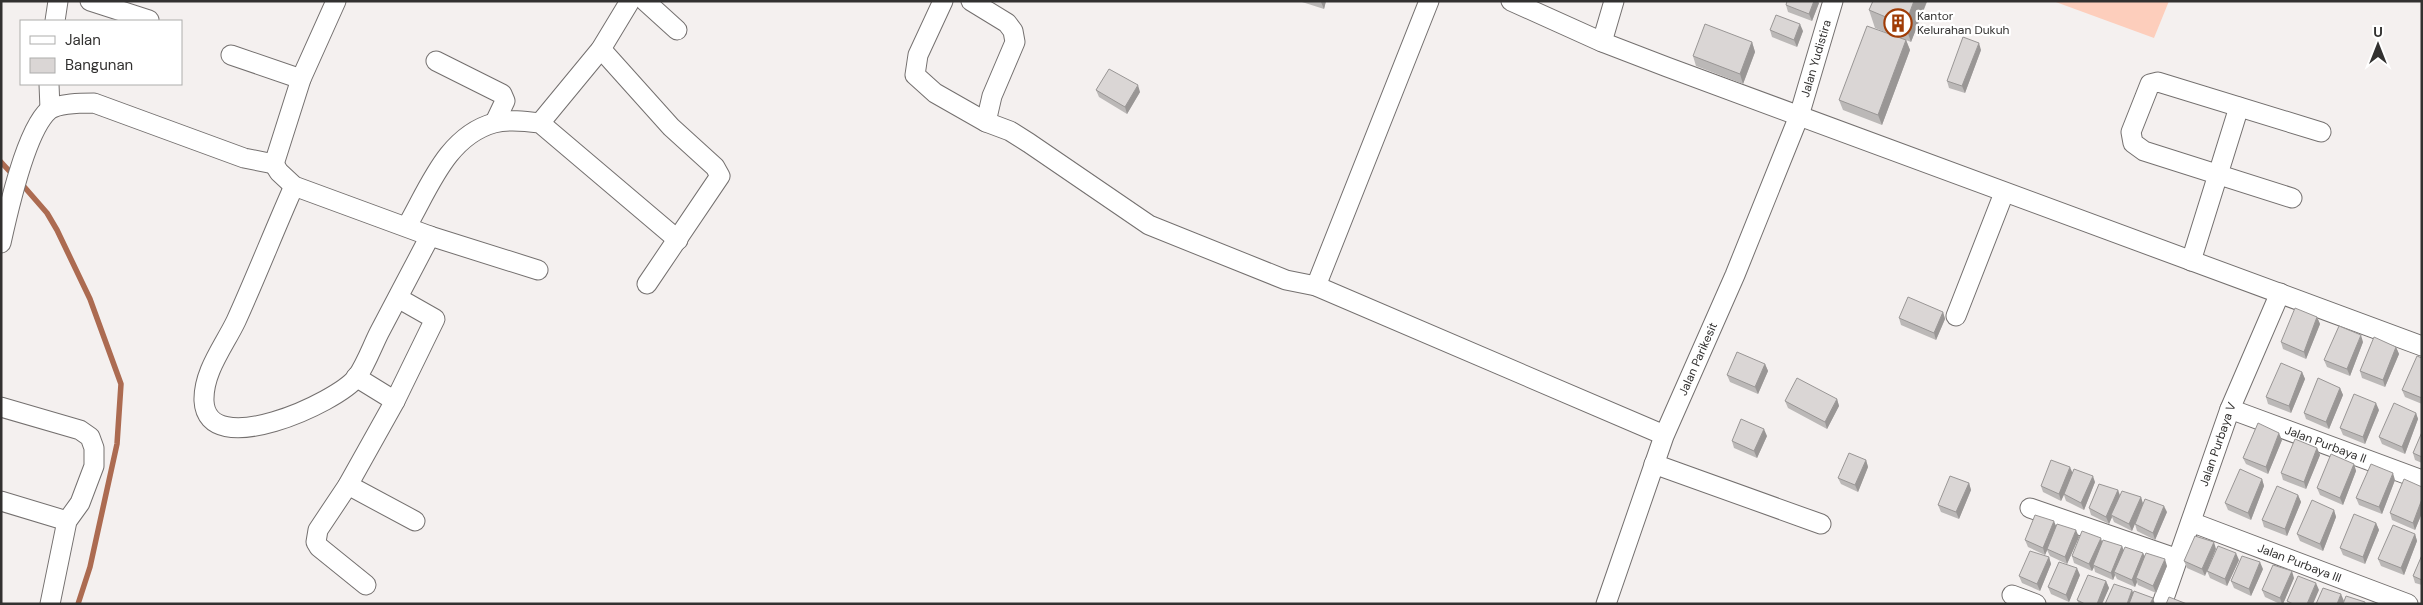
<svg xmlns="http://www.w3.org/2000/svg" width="2423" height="605" font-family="'DM Sans',sans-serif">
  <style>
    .green { fill: #fdcebc }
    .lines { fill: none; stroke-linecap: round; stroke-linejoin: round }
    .stream { stroke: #ac6b51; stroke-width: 5.5 }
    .minor-casing { stroke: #74706f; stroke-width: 21 }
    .minor { stroke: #fff; stroke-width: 19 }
    .wall { fill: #bbb8b7 }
    .shaded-wall { fill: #999695 }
    .building { fill: #dad6d5; stroke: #999695 }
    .labels { text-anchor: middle; stroke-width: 4.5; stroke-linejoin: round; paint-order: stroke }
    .poi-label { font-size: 12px; fill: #323130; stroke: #fff; text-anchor: start }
    .street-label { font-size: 12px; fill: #323130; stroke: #fff }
  </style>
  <rect width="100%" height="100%" fill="#f4f0ef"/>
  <path class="green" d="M2053,1H2169L2154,38Z"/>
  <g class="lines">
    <path class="stream" d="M1,162L13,175
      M20,182L47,213L57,230L90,299L121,384L117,444L90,567L78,604"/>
    <g class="minor-casing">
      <g id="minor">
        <path d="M90,1L149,20"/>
        <path d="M645,1L677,30"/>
        <path d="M943,1L918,55L915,75L935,93L986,122"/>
        <path d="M971,1L1007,23L1013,31L1015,42L992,96L986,122L1010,131L1029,143L1149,225L1286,280L1316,286L1664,435"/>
        <path d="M1511,1L1602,42L1667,67L2422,346"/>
        <path d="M55,21L58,1"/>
        <path d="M1602,42L1614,1"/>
        <path d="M601,49L671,127L715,167L720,176L647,284"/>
        <path d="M231,55L301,79"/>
        <path d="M436,61L502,94L505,101L495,122"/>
        <path d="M49,84L50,109"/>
        <path d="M540,123L601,49L630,1"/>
        <path d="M274,164L279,172L294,186L430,236L538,270"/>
        <path d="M294,186C274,231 256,277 236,321C224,346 203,372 204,401C207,462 337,403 357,377C366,364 372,347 379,333C396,301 413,268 430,236"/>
        <path d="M2292,198L2144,151L2133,143L2131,132L2150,84L2158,82L2321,132"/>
        <path d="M407,226C429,188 447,136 494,123C508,119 525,121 540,123L678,240"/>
        <path d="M1,243C8,211 26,130 49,110C59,103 82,103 94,103L244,158L274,164L301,79L336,1"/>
        <path d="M2191,261L2239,107"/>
        <path d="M1316,286L1429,1"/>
        <path d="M1956,316L2004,193"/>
        <path d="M356,377L395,401L435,319L398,298"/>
        <path d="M1,407L80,430L90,437L94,448V466L80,503L67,521L50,604"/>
        <path id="s1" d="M2230,409L2422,480"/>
        <path d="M1654,464L1821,524"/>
        <path d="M348,485L415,521"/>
        <path d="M1,501L67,521"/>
        <path d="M2030,508L2178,559"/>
        <path id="s2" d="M2191,522L2408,604"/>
        <path d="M366,585L319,547L316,542L318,530L348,485L395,401"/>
        <path d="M2012,595L2036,604"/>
        <path id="s3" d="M1606,604L1664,436L1735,275L1799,116L1833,1"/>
        <path id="s4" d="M2162,604L2230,409L2280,293"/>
      </g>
    </g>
    <use href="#minor" class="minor"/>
  </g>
  <path class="wall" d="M1302,1H1326L1324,9L1302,2Z
    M1873,1L1927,2L1911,42L1906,40L1910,50L1882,125L1843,110L1839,100L1904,40L1875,28L1869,10Z
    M1819,3L1812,21L1788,12L1786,5Z
    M1770,30L1803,31L1797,47L1772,37Z
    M1752,42L1755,52L1743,84L1696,66L1693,56Z
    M1981,50L1965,93L1949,88L1947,81Z
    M1096,90L1140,92L1127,114L1099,97Z
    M1943,312L1945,319L1936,340L1901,325L1899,318Z
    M2317,317L2320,324L2306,359L2283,349L2281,342Z
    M2363,342L2350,376L2327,367L2324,360Z
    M2396,347L2399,354L2385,387L2362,378L2360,371Z
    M2422,358V404L2405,397L2402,390Z
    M1765,364L1768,371L1758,394L1730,382L1727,375Z
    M2302,372L2305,379L2291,413L2268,404L2266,397Z
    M2340,388L2343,395L2329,429L2306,419L2304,413Z
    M1837,399L1839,406L1827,429L1788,408L1785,401Z
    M2379,410L2365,444L2343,435L2340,428Z
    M2416,413L2418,419L2405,454L2382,444L2379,437Z
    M2422,432V463L2415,460L2413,453Z
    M1767,436L1757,458L1734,448L1732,441Z
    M2282,440L2268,474L2246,464L2243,458Z
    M2317,448L2320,455L2306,489L2283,480L2281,473Z
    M1866,460L1868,467L1858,492L1841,484L1838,478Z
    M2354,464L2356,471L2343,505L2320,495L2317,488Z
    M2072,473L2095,482L2084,510L2066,501L2064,495L2061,501L2043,492L2041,486Z
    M2262,479L2264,486L2251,520L2228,510L2225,503Z
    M2395,480L2382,514L2359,505L2356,498Z
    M1969,483L1971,490L1959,519L1941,512L1938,505Z
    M2422,487V513L2415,530L2392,520L2390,513Z
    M2118,490L2120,495L2141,497L2143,504L2132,531L2114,522L2112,517L2109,524L2091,515L2089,508Z
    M2298,495L2301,502L2287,536L2264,527L2262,520Z
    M2334,510L2336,517L2323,551L2300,541L2297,534Z
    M2167,512L2155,540L2137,531L2135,524Z
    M2376,523L2379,530L2365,564L2343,555L2340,548Z
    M2415,534L2417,541L2404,575L2381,566L2378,559Z
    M2195,536L2205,576L2187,568L2184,561Z
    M2079,537L2067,564L2050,556L2047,550L2045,555L2028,547L2025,540Z
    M2103,542L2122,546L2123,550L2143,553L2145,556L2167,566L2156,593L2138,585L2137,582L2135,587L2117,579L2115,575L2113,580L2095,572L2094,567L2092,571L2074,563L2072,556Z
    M2422,555V585L2415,583L2413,576Z
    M2049,557L2051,564L2040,591L2022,583L2019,576Z
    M2239,560L2227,586L2210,578L2207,571Z
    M2263,569L2251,596L2234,588L2231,581Z
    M2080,575L2069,602L2051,594L2048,587Z
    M2294,578L2283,604H2280L2265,597L2262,590Z
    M2106,581L2109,588L2102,604H2079L2077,600Z"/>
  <path class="shaded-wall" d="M1321,1H1326L1324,9L1321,2Z
    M1814,1H1818L1819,3L1812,21L1809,14Z
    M1914,1H1927L1911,42L1905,25Z
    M1800,24L1803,31L1797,47L1794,40Z
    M1906,40L1910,50L1882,125L1878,115Z
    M1752,42L1755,52L1743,84L1740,74Z
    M1979,43L1981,50L1965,93L1962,86Z
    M1138,85L1140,92L1127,114L1125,107Z
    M1943,312L1945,319L1936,340L1934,333Z
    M2317,317L2320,324L2306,359L2304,352Z
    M2361,335L2363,342L2350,376L2347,369Z
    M2396,347L2399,354L2385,387L2383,380Z
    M1765,364L1768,371L1758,394L1755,387Z
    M2302,372L2305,379L2291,413L2289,406Z
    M2340,388L2343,395L2329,429L2326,422Z
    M1837,399L1839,406L1827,429L1825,422Z
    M2376,403L2379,410L2365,444L2363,437Z
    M2416,413L2418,419L2405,454L2402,447Z
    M1764,429L1767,436L1757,458L1754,451Z
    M2279,433L2282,440L2268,474L2266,467Z
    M2317,448L2320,455L2306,489L2304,482Z
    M1866,460L1868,467L1858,492L1855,485Z
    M2354,464L2356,471L2343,505L2340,498Z
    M2070,467L2073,474L2061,501L2059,494Z
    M2393,473L2395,480L2382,514L2379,507Z
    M2093,476L2095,482L2084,510L2081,503Z
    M2262,479L2264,486L2251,520L2248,513Z
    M1969,483L1971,490L1959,519L1956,512Z
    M2118,490L2120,497L2111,515L2112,517L2109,524L2106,517Z
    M2298,495L2301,502L2287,536L2285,529Z
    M2141,497L2143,504L2132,531L2129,524Z
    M2422,499V513L2415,530L2413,523Z
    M2164,506L2167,512L2155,540L2153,533Z
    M2334,510L2336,517L2323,551L2320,544Z
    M2054,521L2057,528L2045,555L2043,548Z
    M2376,523L2379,530L2365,564L2363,557Z
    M2076,530L2079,537L2067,564L2065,557Z
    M2415,534L2417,541L2404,575L2401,568Z
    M2101,538L2103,545L2093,565L2094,567L2092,571L2089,564Z
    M2214,542L2216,549L2205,576L2202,569Z
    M2122,546L2125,553L2114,572L2115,575L2113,580L2111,573Z
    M2143,553L2146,560L2136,578L2137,582L2135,587L2132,580Z
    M2236,553L2239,560L2227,586L2225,579Z
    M2049,557L2051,564L2040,591L2037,584Z
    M2165,559L2167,566L2156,593L2153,586Z
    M2260,562L2263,569L2251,596L2249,589Z
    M2077,568L2080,575L2069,602L2066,595Z
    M2292,571L2294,578L2283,604H2282L2280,598Z
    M2106,581L2109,588L2102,604H2097Z
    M2316,583L2319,590L2313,604H2307Z
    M2132,590L2135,597L2132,604H2127Z
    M2341,594L2344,601L2343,604H2337Z
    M2153,598L2155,604H2150Z"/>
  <path class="building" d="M1787,1H1814L1809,14L1786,5Z
    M1873,1H1914L1905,25L1869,10Z
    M1776,15L1800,24L1794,40L1770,30Z
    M1705,24L1752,42L1740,74L1693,56Z
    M1867,26L1906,40L1878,115L1839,100Z
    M1963,37L1979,43L1962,86L1947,81Z
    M1109,69L1138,85L1125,107L1096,90Z
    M1908,297L1943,312L1934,333L1899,318Z
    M2295,308L2317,317L2304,352L2281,342Z
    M2339,326L2361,335L2347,369L2324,360Z
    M2374,337L2396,347L2383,380L2360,371Z
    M1737,352L1765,364L1755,387L1727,375Z
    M2417,356L2422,358V398L2402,390Z
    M2281,363L2302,372L2289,406L2266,397Z
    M1797,378L1837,399L1825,422L1785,401Z
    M2318,378L2340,388L2326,422L2304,413Z
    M2354,394L2376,403L2363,437L2340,428Z
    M2394,403L2416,413L2402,447L2379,437Z
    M1741,419L1764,429L1754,451L1732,441Z
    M2258,423L2279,433L2266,467L2243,458Z
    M2422,432V457L2413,453Z
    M2295,439L2317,448L2304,482L2281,473Z
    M1849,453L1866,460L1855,485L1838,478Z
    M2331,454L2354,464L2340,498L2317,488Z
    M2051,460L2070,467L2059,494L2041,486Z
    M2371,464L2393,473L2379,507L2356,498Z
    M2074,469L2093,476L2081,503L2064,494Z
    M2240,469L2262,479L2248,513L2225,503Z
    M1950,476L1969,483L1956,512L1938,505Z
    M2404,479L2422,487V499L2413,523L2390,513Z
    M2099,484L2118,490L2106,517L2089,508Z
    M2277,486L2298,495L2285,529L2262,520Z
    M2122,491L2141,497L2129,524L2111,515Z
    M2145,499L2164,506L2153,533L2135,524Z
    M2312,500L2334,510L2320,544L2297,534Z
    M2354,514L2376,523L2363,557L2340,548Z
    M2035,515L2054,521L2043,548L2025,540Z
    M2057,524L2076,530L2065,557L2047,549Z
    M2393,525L2415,534L2401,568L2378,559Z
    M2082,531L2101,538L2089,564L2072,556Z
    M2195,536L2214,542L2202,569L2184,561Z
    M2103,540L2122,546L2111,573L2093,565Z
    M2218,546L2236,553L2225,579L2207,571Z
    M2125,547L2143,553L2132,580L2114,572Z
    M2030,551L2049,557L2037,584L2019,576Z
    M2146,553L2165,559L2153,586L2136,578Z
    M2422,555V580L2413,576Z
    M2242,556L2260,562L2249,589L2231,581Z
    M2059,562L2077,568L2066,595L2048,587Z
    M2273,565L2292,571L2280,598L2262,590Z
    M2088,575L2106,581L2097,604H2085L2077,600Z
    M2298,576L2316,583L2307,604H2293L2287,601Z
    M2114,584L2132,590L2127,604H2105Z
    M2323,588L2341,594L2337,604H2316Z
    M2134,591L2153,598L2150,604H2129Z
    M2346,596L2365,602V604H2343Z
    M2169,597L2187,604H2166Z"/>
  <defs>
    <g id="building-ring" transform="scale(1.4375)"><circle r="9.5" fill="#fff" stroke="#a03c06" stroke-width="1.5"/><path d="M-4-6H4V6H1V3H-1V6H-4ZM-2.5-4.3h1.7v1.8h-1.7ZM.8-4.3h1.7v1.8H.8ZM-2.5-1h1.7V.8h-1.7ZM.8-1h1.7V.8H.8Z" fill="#a03c06"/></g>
  </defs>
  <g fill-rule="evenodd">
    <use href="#building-ring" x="1898" y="23"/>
  </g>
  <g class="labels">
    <g class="poi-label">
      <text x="1917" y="20">Kantor<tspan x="1917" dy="14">Kelurahan Dukuh</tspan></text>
    </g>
    <g class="street-label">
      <text dy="4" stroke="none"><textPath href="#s3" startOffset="585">Jalan Yudistira</textPath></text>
      <text dy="4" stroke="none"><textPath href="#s3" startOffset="262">Jalan Parikesit</textPath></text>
      <text dy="4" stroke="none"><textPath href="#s4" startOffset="169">Jalan Purbaya V</textPath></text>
      <text dy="4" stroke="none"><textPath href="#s1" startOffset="102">Jalan Purbaya II</textPath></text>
      <text dy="4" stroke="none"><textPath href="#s2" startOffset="116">Jalan Purbaya III</textPath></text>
    </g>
  </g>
  <rect width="2423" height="605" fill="none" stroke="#323130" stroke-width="5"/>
  <rect x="20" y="20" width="162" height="65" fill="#ffffff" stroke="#adadac"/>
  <rect x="30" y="36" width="25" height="8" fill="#ffffff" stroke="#adadac"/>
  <text x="65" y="45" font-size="15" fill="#323130">Jalan</text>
  <rect x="30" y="58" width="25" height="15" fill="#dad6d5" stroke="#adadac"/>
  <text x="65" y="70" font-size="15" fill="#323130">Bangunan</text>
  <g transform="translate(2378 45)" stroke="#ffffff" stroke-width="4" paint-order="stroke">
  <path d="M0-4L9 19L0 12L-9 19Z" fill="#323130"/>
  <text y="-8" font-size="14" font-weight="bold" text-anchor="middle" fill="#323130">U</text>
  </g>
</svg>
